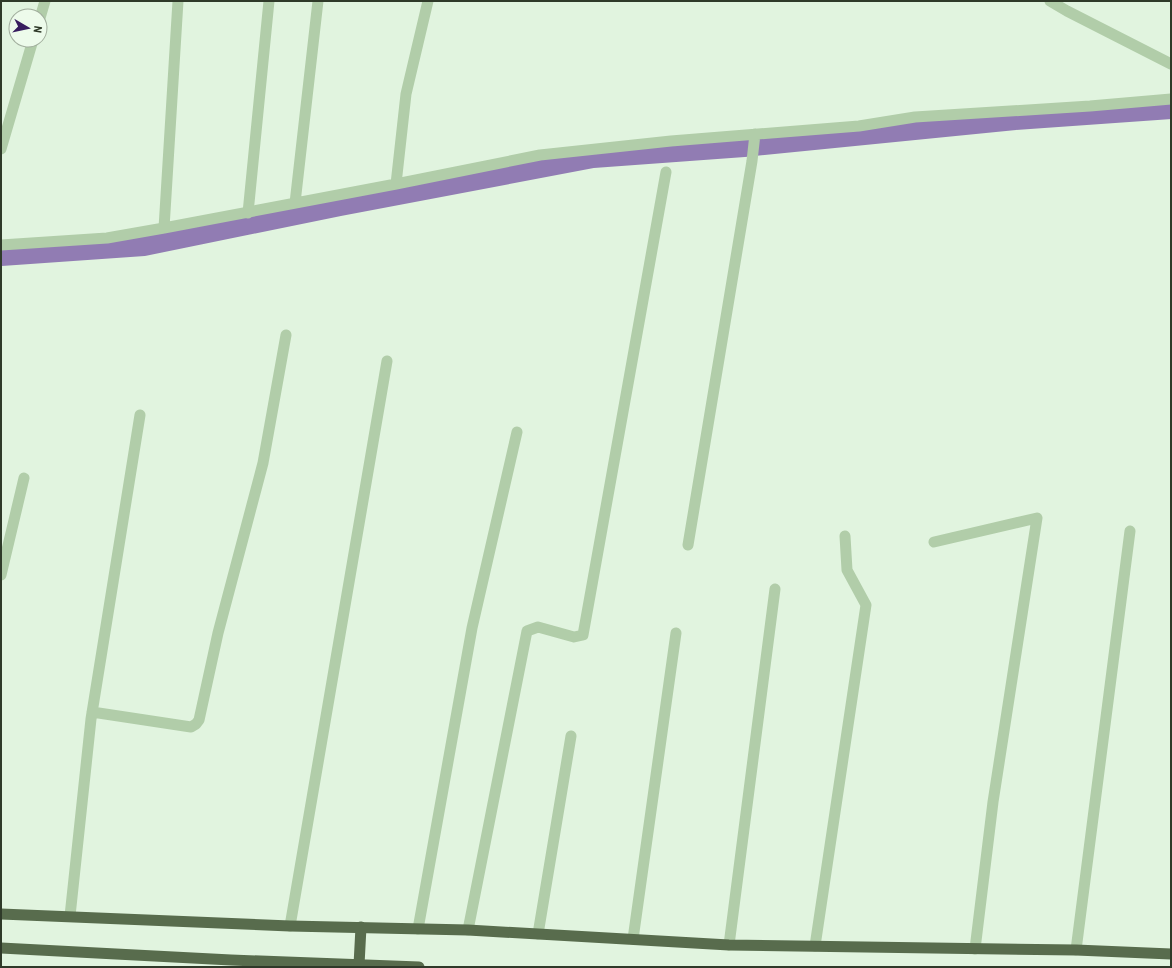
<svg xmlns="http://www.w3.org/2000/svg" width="1172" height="968" font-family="'Roboto Condensed',sans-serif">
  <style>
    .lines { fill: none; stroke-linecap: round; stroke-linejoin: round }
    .canal { stroke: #917cb3; stroke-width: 22 }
    .minor { stroke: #b1cda9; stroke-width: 11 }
    .trunk { stroke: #586c4d; stroke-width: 11 }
  </style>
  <rect width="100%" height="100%" fill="#e1f4df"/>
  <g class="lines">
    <path class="canal" d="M1,255L144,245L340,205L593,157L744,146L1015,119L1171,108"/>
    <path class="minor" d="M1050,1L1067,11L1171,64
      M40,18L45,1
      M1,149L33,40
      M396,184L406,94L428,1
      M295,203L318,1
      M248,213L269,1
      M164,228L178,1
      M1,245L107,238L164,228L396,184L540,155L671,141L859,126L915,117L1090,106L1171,99
      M934,542L1037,518L993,802L975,949
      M688,545L752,161L755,134
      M1,575L24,478
      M92,712L191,727L196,724L199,720L218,633L263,463L286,335
      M70,916L91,719L140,415
      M290,926L387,361
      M418,929L472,628L517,432
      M468,930L527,631L538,627L574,637L583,635L666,172
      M538,934L571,736
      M633,939L676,633
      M729,945L775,589
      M815,946L866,605L847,570L845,536
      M1076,950L1130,531"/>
    <path class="trunk" d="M1,914L290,926L468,930L729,945L1076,950L1171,954
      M1,948L231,960L419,967
      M359,965L361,927"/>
  </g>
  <rect width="1172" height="968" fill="none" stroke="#2f3a29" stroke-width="4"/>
  <g transform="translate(28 28) rotate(99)"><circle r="19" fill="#edfbeb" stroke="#a1ae9d"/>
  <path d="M0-3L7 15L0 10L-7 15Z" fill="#371d5e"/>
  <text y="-6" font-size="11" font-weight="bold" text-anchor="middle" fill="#2f3a29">N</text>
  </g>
</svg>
